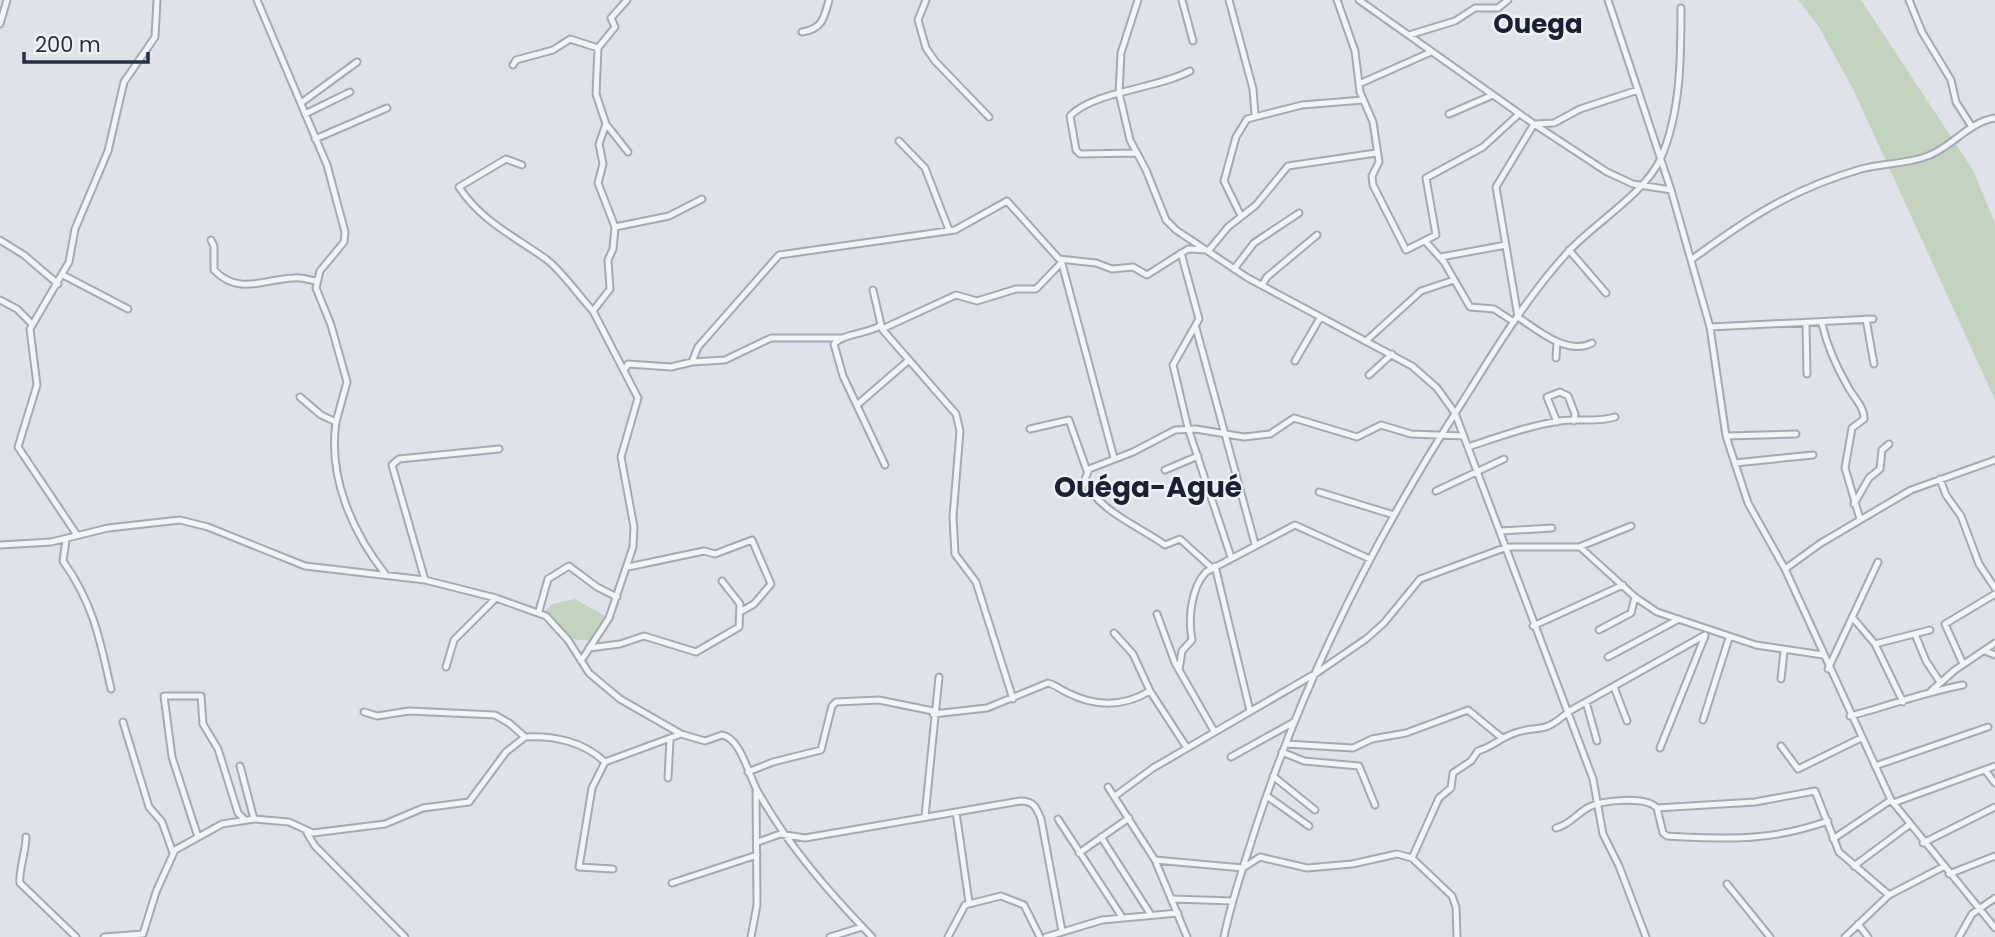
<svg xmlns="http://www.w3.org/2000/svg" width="1995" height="937" font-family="Poppins,sans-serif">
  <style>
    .green { fill: #c4d3bf }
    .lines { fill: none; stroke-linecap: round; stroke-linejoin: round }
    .street-casing { stroke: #a4aab3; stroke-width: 9 }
    .street { stroke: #f2f4f7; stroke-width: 5 }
    .labels { text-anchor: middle; stroke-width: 5; stroke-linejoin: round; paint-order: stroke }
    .neighbourhood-label { font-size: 26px; font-weight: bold; fill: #192132; stroke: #eef2f6 }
    .quarter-label { font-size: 28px; font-weight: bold; fill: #192132; stroke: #eef2f6 }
  </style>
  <rect width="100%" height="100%" fill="#dfe3e9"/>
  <path class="green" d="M1798,0H1861L1973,170L1995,223V400L1854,91L1819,27Z
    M575,599L607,617L592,641L570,639L545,611L552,604Z"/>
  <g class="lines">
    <g class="street-casing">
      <path id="street" d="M257,0L327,165L345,232L344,242L320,271L316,288L331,325L347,382L336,422L321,415L300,397
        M926,0L918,20L926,48L935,61L989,117
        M1138,0L1121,53L1119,93L1130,140L1146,170L1166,220L1176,230L1248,278L1412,366L1437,388L1455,413L1593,779L1603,834L1619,866L1646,937
        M1182,0L1193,41
        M1229,0L1253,89L1255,115
        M1337,0L1355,51L1360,92L1373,122L1379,162L1372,176L1373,185L1406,250L1436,235L1426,178L1483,147L1519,114
        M1359,0L1534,124L1607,172L1633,184L1671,190
        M1608,0L1671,190L1710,327L1726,436L1748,503L1785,569L1891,800L1995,928
        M1909,0L1922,32L1951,80L1956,102L1972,127
        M0,24L7,0
        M802,32C822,29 824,19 829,0
        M1409,35L1455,21L1475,8H1498L1508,0
        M513,65L516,60L553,50L570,39L598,48
        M1359,84L1431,52
        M301,103L357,62
        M305,114L350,92
        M1449,114L1493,95
        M606,124L596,94L598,48L615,27L611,18L627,0
        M315,139L387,108
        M899,141L925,168L949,230
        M1137,153L1080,154L1076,150L1070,116C1094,91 1157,89 1190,71
        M522,165L506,159L459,187C480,220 515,237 546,259C561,270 579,296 593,311
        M1241,216L1224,181L1236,137L1247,119L1302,105L1363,100
        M615,227L669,216L702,199
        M0,240L24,255L58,284
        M211,240L214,246V270C239,296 263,279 294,278C301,277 309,280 316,281
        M1426,242L1444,262L1470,307L1494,309L1514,322
        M1209,250L1228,227L1256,205L1288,166L1376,153
        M1569,250L1606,293
        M1181,253L1199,319L1173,365L1188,428L1231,557
        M1441,257L1506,245
        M1061,260L1114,458
        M1691,260C1748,218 1792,189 1861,169C1883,163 1910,164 1930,155C1954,145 1969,122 1995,118
        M1234,269L1254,243L1299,213
        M63,275L128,309
        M1262,285L1267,277L1317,235
        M873,290L882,329L956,414L960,431L953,517L955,554L976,582L1013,699
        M0,300L17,309L32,324
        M1866,319L1874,364
        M1822,324C1827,345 1836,366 1847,385C1852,396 1865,407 1864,419L1852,428L1845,468L1860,519
        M1806,325L1807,374
        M880,326C865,334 843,334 834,344L843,376L885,465
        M1710,327L1873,319
        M1196,328L1255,544
        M882,329L956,295L977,301L1016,289H1036L1062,262
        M1366,341L1421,291L1454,280
        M1592,343C1568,356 1537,330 1518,317L1496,187L1534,124L1554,123L1580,109L1638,90
        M1556,358L1557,342
        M1295,361L1320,318
        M692,362L698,347L779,255L955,230L1007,201L1059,259L1096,263L1112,269L1133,267L1147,275L1188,249L1208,250
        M625,369L628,364L671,367L692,362L725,360L771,338H842
        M1369,375L1392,354
        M857,405L909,360
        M336,422C328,477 352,532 386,575
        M1557,422L1547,397L1560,392L1568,396L1575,414L1574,421
        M1030,429L1069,420L1087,471
        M1726,436L1796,434
        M1468,447C1498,437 1528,426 1560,421C1580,418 1594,423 1615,417
        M1735,463L1813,455
        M1165,470L1198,456
        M1940,479L1946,495L1961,516L1979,564L1995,588
        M1436,491L1504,459
        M1319,492L1394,515
        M1854,504L1869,478L1880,469L1882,450L1889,444
        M1501,531L1552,528
        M77,535L18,447L37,385L30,329L69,262L75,229L108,151L124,82L155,37L157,0
        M66,540L63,561C93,603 100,639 111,689
        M0,545L51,542L108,528L180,520L208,527L305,566L425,580L496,598L546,616L568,640L589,673L620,699L681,734L705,741L722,735C741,738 749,777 758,792C789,847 829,892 872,937
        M1580,547L1635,597L1657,612L1756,645L1823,655
        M1215,566L1250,711
        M628,567L704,551L715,554L752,540L771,584L754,604L740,612
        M1212,568L1180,539L1165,545C1141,527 1095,510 1085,479L1089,469L1133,452L1175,430L1196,429L1244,437L1270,434L1294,418L1357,437L1381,425L1411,434L1464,436
        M1785,569L1821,543L1911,490L1995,460
        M425,580L392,465L399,459L499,449
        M539,611L548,579L569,566L597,587L617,597
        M1157,614L1175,663L1214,731
        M1853,618L1875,644L1903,702
        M1533,626L1623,585
        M1599,630L1631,613L1635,597
        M1114,633L1133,654L1150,691L1187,748
        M1915,634L1926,661L1940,682
        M1875,644L1930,630
        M589,648L620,644L644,636L696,652L739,627L740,604L722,581
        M1985,651L1995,655
        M1608,657L1679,619
        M581,661L609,618L633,547L634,527L621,457L638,398L593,311L610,289L608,260L613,249L615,227L598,183L603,164L599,144L606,124L628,152
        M1963,664L1945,624L1995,594
        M446,667L454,640L496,598
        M1828,669L1878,562
        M1179,670L1182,651L1192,640C1188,618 1191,588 1206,572L1295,525L1370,559
        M1781,679L1784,651
        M1614,687L1627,721
        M1931,691L1955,670L1995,643
        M1586,702L1597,741
        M364,712L377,716L409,711L495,715L509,723L525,737
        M933,714L987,708L1048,683C1056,685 1061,690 1068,693C1096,707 1123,707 1150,691
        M1850,716C1888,706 1925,692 1963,685
        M1703,720L1729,638
        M123,722L149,807L162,822L173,853
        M1286,744L1353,748L1372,739L1406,733L1468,710L1502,738
        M1781,746L1798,769L1861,738
        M1660,748L1705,636
        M1282,752L1304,761L1359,766L1375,805
        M1231,757L1294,722
        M605,762L592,788L579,867L613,869
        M240,766L254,819
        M1875,766L1988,727
        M1985,770L1995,783
        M748,772L773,762L821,750L832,706L836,702L879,700L933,711
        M1273,776L1315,810
        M668,778L670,740
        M1108,787L1155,860L1187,937
        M1115,796L1153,768L1318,672L1366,639L1384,623L1420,579L1507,547H1579L1631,526
        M1267,796L1309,826
        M1893,803L1995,766
        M1657,808L1663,833L1667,836C1729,839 1768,842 1828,821
        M956,812L969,902
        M925,816L939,677
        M1058,819L1122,917
        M1556,828C1571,824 1576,814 1589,807C1603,800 1646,796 1657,808L1755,802L1815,791L1839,852L1889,895
        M307,833L315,846L405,937
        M26,837C26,851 18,874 20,883L76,937
        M198,837L172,757L164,696H201L203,724L218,749L238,813L245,820
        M1101,837L1151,915
        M1833,839L1891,800
        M758,842L780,834L805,838L1020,801C1034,801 1036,807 1041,819L1062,931
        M1923,843L1995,807
        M1079,853L1129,818
        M1412,858L1439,798L1451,788L1453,773L1471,761L1478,751C1492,747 1499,739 1512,734C1540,723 1540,737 1568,712L1705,635
        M1155,860L1243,868L1260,857L1307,868L1352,864L1397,854L1412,858L1452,896L1456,907L1457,937
        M1854,866L1909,825
        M1949,874L1995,856
        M672,883L757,855
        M1727,884L1770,937
        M1173,899L1233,901
        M1858,924L1868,937
        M104,937L143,934L156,892L175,850L222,824L254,819L289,822L313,833L385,824L423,808L469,802L506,752L525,737C554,735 584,742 605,762L681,734
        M751,937L757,905L756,791
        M830,937L862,927
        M948,937L965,905L1001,896L1024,905L1040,937
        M1046,937L1102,920L1178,913
        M1224,937C1231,901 1244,865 1255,830C1304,679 1377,534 1463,401C1495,350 1526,298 1567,253C1593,224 1643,195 1660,160C1681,113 1681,58 1681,8
        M1845,937L1889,895L1943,867
        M1959,937L1972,914L1995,898"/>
    </g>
    <use href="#street" class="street"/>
  </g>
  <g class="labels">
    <g class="neighbourhood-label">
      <text x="1538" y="33">Ouega</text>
    </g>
    <g class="quarter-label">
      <text x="1148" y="497">Ouéga-Agué</text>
    </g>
  </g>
  <path d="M24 52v10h124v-10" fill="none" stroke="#273041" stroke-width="3.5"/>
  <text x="35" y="52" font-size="21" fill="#273041" stroke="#eef2f6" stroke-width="5" paint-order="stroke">200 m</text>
</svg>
